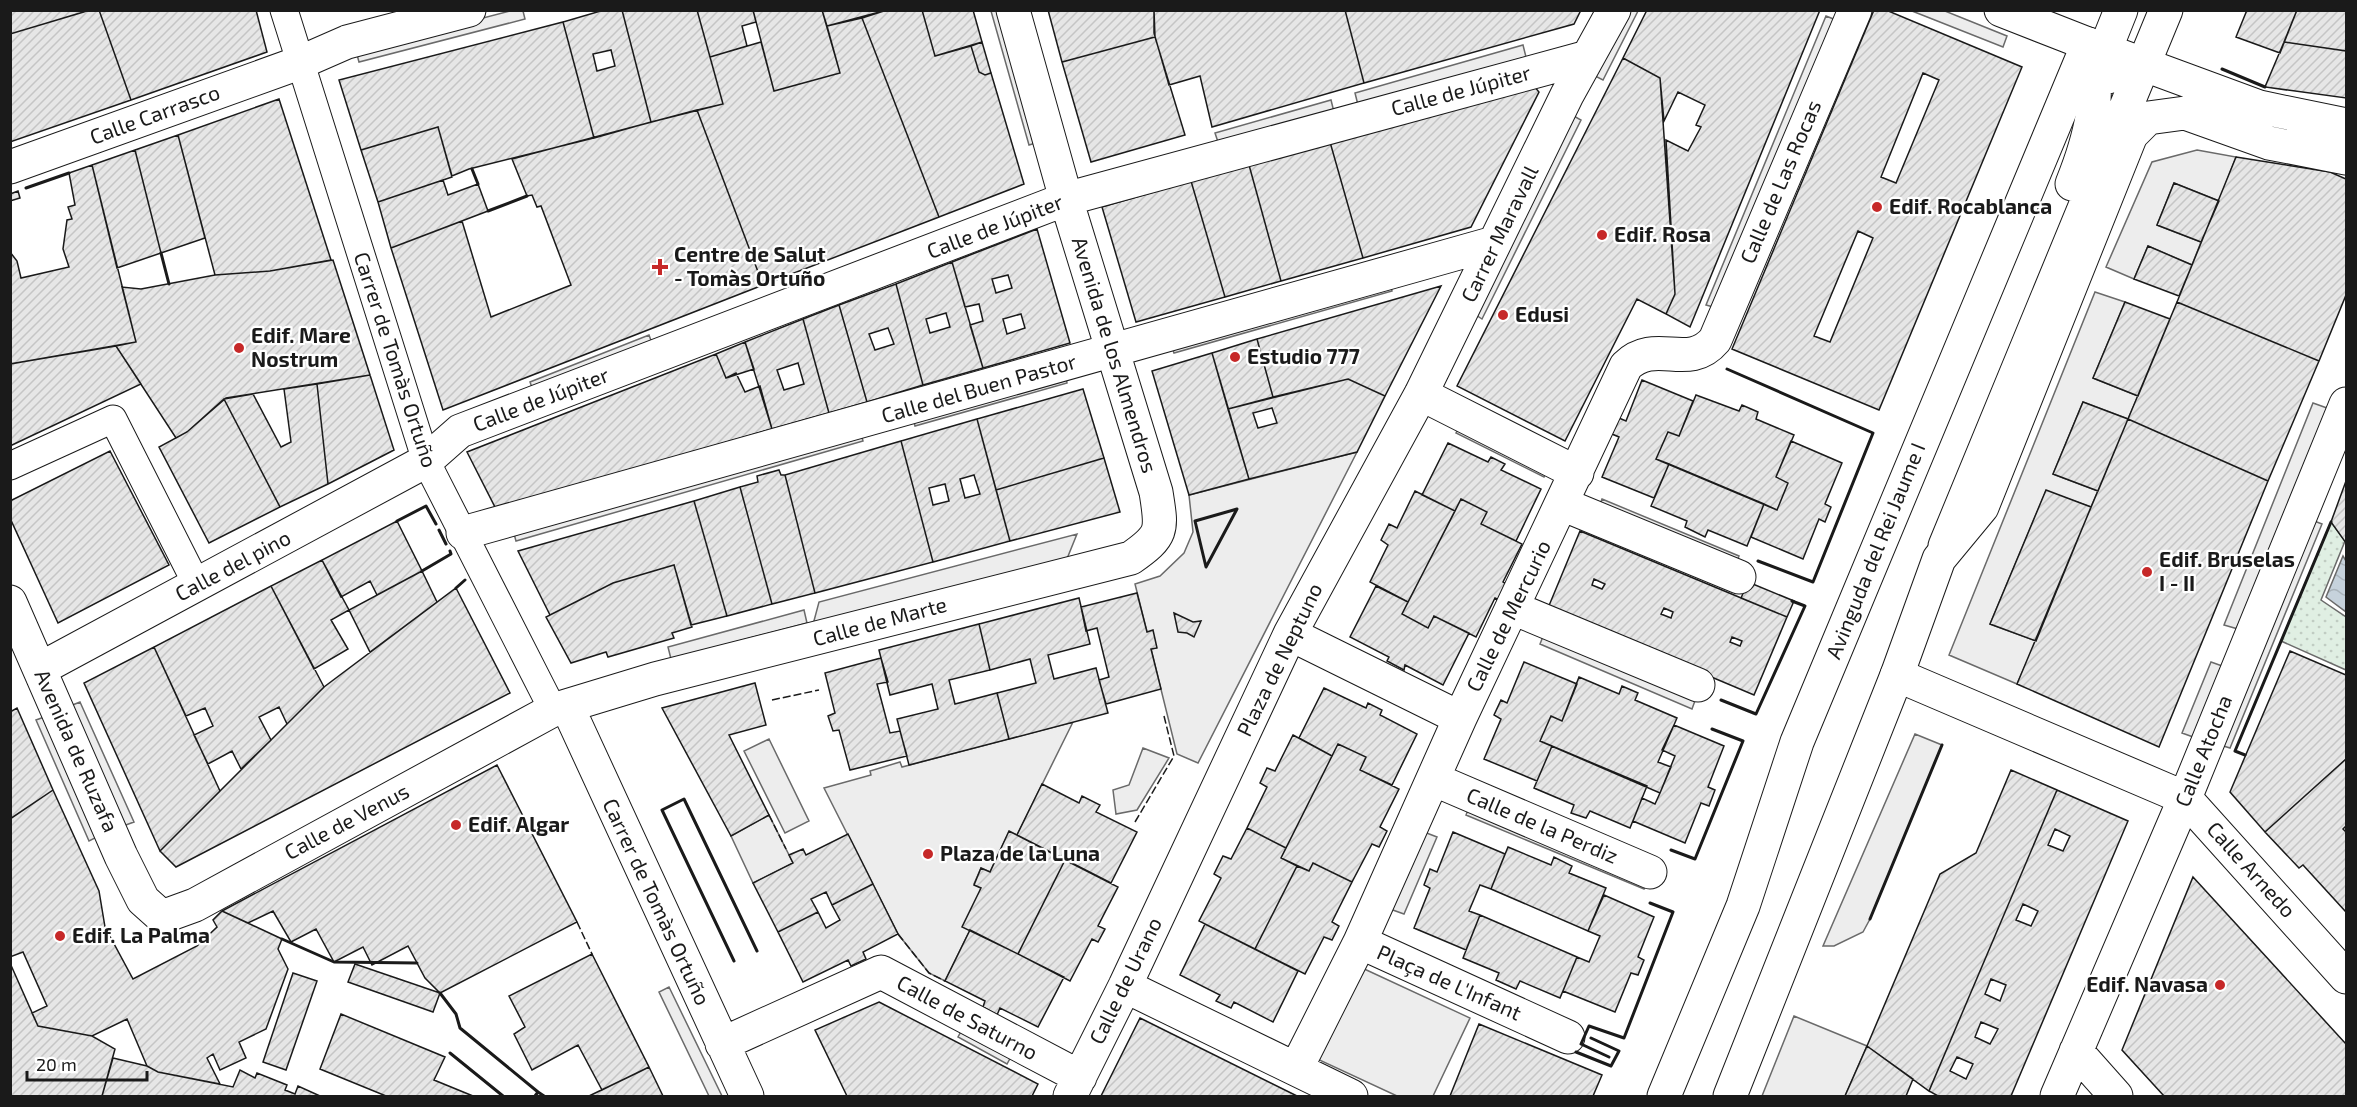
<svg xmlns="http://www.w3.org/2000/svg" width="2357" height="1107" font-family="'Exo 2',sans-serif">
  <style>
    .garden { fill: url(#garden-dots); stroke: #6a6a6a; stroke-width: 1.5 }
    .parking { fill: #ededed; stroke: #6a6a6a; stroke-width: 1.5 }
    .water { fill: url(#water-waves); stroke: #6a6a6a; stroke-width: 1.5 }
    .building { fill: url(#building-hatch); stroke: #1a1a1a; stroke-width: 1.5; fill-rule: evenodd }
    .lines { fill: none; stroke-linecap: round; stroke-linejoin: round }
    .pedestrian-casing { stroke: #1a1a1a; stroke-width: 29 }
    .minor-casing { stroke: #1a1a1a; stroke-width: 35 }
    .secondary-casing { stroke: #1a1a1a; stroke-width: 35 }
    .pedestrian { stroke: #fff; stroke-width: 27 }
    .minor { stroke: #fff; stroke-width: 33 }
    .secondary { stroke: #fff; stroke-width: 33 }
    .fence { stroke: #1a1a1a; stroke-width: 1.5; stroke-dasharray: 8 3; stroke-linecap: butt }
    .wall { stroke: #1a1a1a; stroke-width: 3 }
    .poi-dot { fill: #c62828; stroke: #fff; stroke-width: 2 }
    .labels { text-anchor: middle; stroke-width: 4.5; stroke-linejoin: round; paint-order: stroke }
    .street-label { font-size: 21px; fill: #1a1a1a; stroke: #fff }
    .poi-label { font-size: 21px; font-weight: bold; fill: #1a1a1a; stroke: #fff; text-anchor: start }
  </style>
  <defs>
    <pattern id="garden-dots" width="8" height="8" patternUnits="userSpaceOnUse" patternTransform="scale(1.5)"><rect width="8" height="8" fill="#e0efe3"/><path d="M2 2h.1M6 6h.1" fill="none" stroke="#c0ccc2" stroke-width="1.8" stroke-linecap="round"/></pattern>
    <pattern id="water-waves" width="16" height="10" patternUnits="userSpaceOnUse" patternTransform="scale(1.5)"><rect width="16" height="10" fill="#c6d2dc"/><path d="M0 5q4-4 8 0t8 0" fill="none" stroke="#aab4bc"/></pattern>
    <pattern id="building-hatch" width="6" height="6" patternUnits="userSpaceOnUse" patternTransform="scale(1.5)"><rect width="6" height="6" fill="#e6e6e6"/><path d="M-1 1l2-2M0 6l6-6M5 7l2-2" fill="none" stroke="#c5c5c5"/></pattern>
  </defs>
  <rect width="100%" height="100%" fill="#fff"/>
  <path class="garden" d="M2331,522L2345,541L2321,600L2346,617V670L2281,641Z"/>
  <path class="parking" d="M510,11H523L525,19L359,62L356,51Z
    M991,11H1002L1039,142L1029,145Z
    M1626,11H1638L1603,80L1593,75Z
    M1912,11H1945L2007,36L2003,47Z
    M1826,16L1836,20L1717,308L1706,305Z
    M1523,45L1526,57L1358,105L1355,93Z
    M1331,100L1334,112L1219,145L1215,133Z
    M1572,115L1581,120L1482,319L1473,313Z
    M2197,150L2236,157L2219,201L2174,183L2157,225L2201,242L2192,265L2148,246L2134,279L2106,267L2152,162Z
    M1389,279L1392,291L1174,353L1170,341Z
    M2095,292L2125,302L2093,378L2138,396L2128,419L2083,402L2053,474L2098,491L2094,500L2091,507L2046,491L1990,624L2036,641L2017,684L1949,655Z
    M649,335L653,346L534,393L530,382Z
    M1065,372L1067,383L915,426L912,414Z
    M2313,403L2327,408L2238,629L2224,625Z
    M1462,423L1549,466L1544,477L1456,433Z
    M860,430L863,441L516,541L513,530Z
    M1357,452L1198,763L1177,754L1151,649L1156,648L1147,632L1135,584L1160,576L1184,553L1193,532L1189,495Z
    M1602,499L1739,556L1735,567L1598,510Z
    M2309,519L2322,524L2230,748L2217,744Z
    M1077,534L1064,566L811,632L819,602Z
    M804,610L807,623L671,659L668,647Z
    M1544,634L1696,698L1692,709L1540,644Z
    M2211,662L2225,667L2196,738L2182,733Z
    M80,702L134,822L123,826L70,706Z
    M47,716L101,835L89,841L36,720Z
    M1073,722L1017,835L1009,832L990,872L981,868L974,884L981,888L970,930L945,981L929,973L898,934L824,788L871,775L870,771L900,762L902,767Z
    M1915,734L1942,745L1870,919L1863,932L1834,946H1823Z
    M769,739L809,821L785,833L744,751Z
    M1143,748L1169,758L1137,810L1116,814L1113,790L1129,785Z
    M1470,805L1648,879L1644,889L1466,815Z
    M769,815L793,863L753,883L731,836Z
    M1424,832L1437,837L1404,914L1390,909Z
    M1360,967L1470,1018L1433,1096H1397L1315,1058Z
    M669,987L722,1096H709L659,992Z
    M1794,1016L1867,1046L1845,1096H1762Z
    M963,1028L1013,1053L1007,1064L958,1037Z"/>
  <path class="water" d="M2343,556L2346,561V612L2326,597Z"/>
  <path class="building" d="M10,10H84V12L10,34Z
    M90,10H99L131,100L10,142V34Z
    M99,10H256L267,52L131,100Z
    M604,10H622L651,122L594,138L563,22ZM611,50L615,66L597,71L593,54Z
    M622,10H697L723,104L651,122Z
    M697,10H753L756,22L742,26L747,46L710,57Z
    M753,10H822L840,73L774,91Z
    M822,10H887L827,26Z
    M887,10H922L935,56L971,46L979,72L985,75L991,73L1024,184L939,217L862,18Z
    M922,10H973L982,42L935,56Z
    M1048,10H1154L1155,37L1062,62Z
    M1154,10H1345L1364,83L1212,127L1200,76L1169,85L1154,33Z
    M1345,10H1581L1574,24L1364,83Z
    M1647,10H1820L1690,327L1666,314L1675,294L1666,140L1688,151L1701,127L1696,125L1705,105L1678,92L1664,121L1660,78L1623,58Z
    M1874,10H1886L2022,67L1879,410L1732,349ZM1923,73L1939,80L1896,183L1881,177ZM1858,231L1873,238L1830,342L1814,336Z
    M2247,10H2297L2280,53L2236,37Z
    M2297,10H2346V51L2284,42Z
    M862,18L939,217L763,285L697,110L723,104L710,57L761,42L774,91L840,73L827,26Z
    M563,22L594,138L469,169L452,176L438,127L361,150L339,80Z
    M1155,37L1185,135L1091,162L1062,62Z
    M982,42L991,73L985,75L979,72L971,46Z
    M2284,42L2346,51V98L2265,87Z
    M1623,58L1660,78L1675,294L1666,314L1637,299L1565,441L1457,386Z
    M1533,85L1539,92L1471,227L1363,258L1330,142Z
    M279,99L331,260L270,271L215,275L178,135Z
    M697,110L763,285L443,410L391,248L462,221L491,317L571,285L541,206L537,207L532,195L527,196L512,159Z
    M438,127L452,177L378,202L361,150Z
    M178,135L205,238L161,253L135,150Z
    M1330,142L1363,258L1281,281L1249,165Z
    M135,150L161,253L117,268L92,165Z
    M2236,157L2330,172L2346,179V295L2319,361L2177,302Z
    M92,165L136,342L10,364V252L17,261L21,278L69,267L63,249L67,220L72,219L68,207L75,205L69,173Z
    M1249,165L1281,281L1225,297L1191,181Z
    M443,180L448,195L478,184L488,211L391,248L378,202Z
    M1191,181L1225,297L1136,322L1102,207Z
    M2174,183L2219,201L2201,242L2157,225Z
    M18,191L20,198L10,201V194Z
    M1037,229L1070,343L983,368L970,325L983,321L979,304L965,307L952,262ZM1008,275L1012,288L996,293L992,279ZM1021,314L1025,328L1007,334L1003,319Z
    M2148,246L2192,265L2179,296L2134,279Z
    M333,260L370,375L226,398L187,432L176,438L116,346L136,342L122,287L141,289L215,275L270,271Z
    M952,262L983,368L923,385L896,284ZM946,313L950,327L930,333L926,319Z
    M896,284L923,385L867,402L839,305ZM888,328L894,344L875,350L869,334Z
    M1441,286L1385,396L1348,379L1273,397L1257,339Z
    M2125,302L2170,319L2138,396L2093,378Z
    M2177,302L2319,361L2268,481L2128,419Z
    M839,305L867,402L829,413L803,319Z
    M803,319L829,413L772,429L745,342ZM798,363L804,384L784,390L777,370Z
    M1257,339L1273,397L1228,409L1212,353Z
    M745,342L754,369L726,378L716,354Z
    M116,346L141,384L10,446V364Z
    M1212,353L1249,479L1189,495L1152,371Z
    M716,354L726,378L736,373L745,392L760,386L772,429L496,509L467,452Z
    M370,375L394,450L328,484L317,384Z
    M1348,379L1385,396L1357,452L1249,479L1228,409ZM1272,408L1277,423L1258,428L1253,413Z
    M1642,380L1693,401L1679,436L1668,432L1656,459L1669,464L1654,498L1602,477L1619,437L1612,434L1619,418L1626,421Z
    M317,384L328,484L280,507L224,399L253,394L281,447L291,442L284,389Z
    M1083,389L1104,458L996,490L977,419Z
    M1696,395L1739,411L1742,405L1758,412L1756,419L1794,435L1776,477L1788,483L1777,510L1656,459L1668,432L1679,436Z
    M224,399L280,507L209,543L159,447L187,432Z
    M2083,402L2128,419L2098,491L2053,474Z
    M977,419L1010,541L933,562L901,441ZM974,475L980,494L965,498L960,479ZM945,484L949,501L933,505L929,488Z
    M2128,419L2268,481L2159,747L2017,684Z
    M901,441L933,562L815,593L785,475Z
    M1791,441L1842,463L1825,504L1831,507L1825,522L1819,519L1803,559L1751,537L1764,504L1777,510L1788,483L1776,477Z
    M1448,443L1488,462L1491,457L1505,464L1501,470L1541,489L1516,541L1481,524L1487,512L1461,499L1455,511L1422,495Z
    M110,451L169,565L58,623L10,518V501Z
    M1104,458L1120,512L1010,541L996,490Z
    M1669,464L1764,504L1747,546L1708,530L1705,537L1685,527L1687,521L1651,506Z
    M779,470L781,475H785L815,593L772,604L740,487L758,482L757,476Z
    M2346,481V543L2331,522Z
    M740,487L772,604L727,616L694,501Z
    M2046,490L2091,507L2036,641L1990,624Z
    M1415,491L1455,511L1408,602L1370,582L1388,545L1381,540L1389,524L1397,528Z
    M1461,499L1487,512L1481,524L1522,544L1503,582L1510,586L1502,601L1495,598L1476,637L1434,616L1428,628L1402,614Z
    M694,501L727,616L691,625L674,565L613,583L550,615L518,551Z
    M397,521L422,571L377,595L370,581L341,597L322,560Z
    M1580,531L1787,617L1754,695L1548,608ZM1594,579L1605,584L1602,589L1592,585ZM1664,608L1673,612L1671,618L1661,614ZM1732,637L1742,641L1740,646L1730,642Z
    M322,560L349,610L331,620L348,649L314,669L271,586Z
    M674,565L692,627L672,633L674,638L608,657L606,652L571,663L546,617L613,583Z
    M422,571L437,602L370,652L349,610Z
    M1748,582L1794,601L1787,617L1741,598Z
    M271,586L324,687L287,724L279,707L259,717L271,740L241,769L232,751L208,764L194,735L213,726L205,708L186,716L154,647Z
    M1376,586L1408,602L1402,614L1428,628L1434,616L1469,633L1443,685L1405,665L1404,670L1387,661L1389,657L1350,637Z
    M456,588L510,693L176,867L160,851L324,687Z
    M1137,593L1147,632L1153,630L1157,648L1151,649L1161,689L1106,704L1099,680L1109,677L1097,628L1086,631L1081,607Z
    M1079,598L1090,644L1048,655L1054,679L1096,668L1108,713L1009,739L997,693L1036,683L1030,659L990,670L979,624Z
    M1174,613L1193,622L1201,621L1194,637L1187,633L1178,632Z
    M979,624L990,670L949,680L955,704L997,693L1009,739L909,765L897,719L938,709L932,684L890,695L879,650Z
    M154,647L220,791L160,851L84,683Z
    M2290,651L2346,675V759L2265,832L2230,792Z
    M881,658L888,682L877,684L890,733L900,731L907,756L850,770L839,730L833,731L828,716L835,713L825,673Z
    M1524,662L1577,684L1562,721L1551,716L1540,741L1552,746L1537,781L1484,759L1501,719L1494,715L1501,700L1507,703Z
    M1579,677L1619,694L1622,686L1638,693L1635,700L1677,718L1658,762L1671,767L1660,793L1540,741L1551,716L1562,721Z
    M755,683L766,725L729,735L769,815L731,836L662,708Z
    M1324,688L1366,708L1368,703L1382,710L1380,715L1417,734L1392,785L1360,770L1366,757L1338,744L1332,756L1299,738Z
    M17,708L53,790L10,819V712Z
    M1674,725L1724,746L1708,787L1715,790L1709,806L1701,803L1685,843L1633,821L1642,798L1655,804L1660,793L1675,756L1662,750Z
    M1293,735L1332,756L1286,848L1247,828L1267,787L1260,783L1267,768L1275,771Z
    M1338,744L1366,757L1360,770L1399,789L1380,827L1387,831L1379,847L1372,844L1352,882L1313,863L1309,871L1281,858Z
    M1552,746L1647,786L1630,828L1590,811L1586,818L1571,813L1574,805L1534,788Z
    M2346,759V826L2343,829L2346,832V912L2303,865L2299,868L2265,832Z
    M497,765L577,922L440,993L425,978L408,946L372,965L363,947L334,962L316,929L291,942L273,911L248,923L222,911Z
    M2011,770L2057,790L1929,1091L1867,1046L1940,874L1976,853Z
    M1042,784L1079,803L1082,796L1100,805L1096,812L1137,832L1111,883L1017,835Z
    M53,790L99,891L105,927L133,979L197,946L217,927L213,920L222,911L282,939L278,949L288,969L266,1029L239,1042L246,1058L220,1070L213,1054L207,1058L220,1084L158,1072L147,1066L127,1019L92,1036L38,1026L32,1013L47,1006L23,952L10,957V819Z
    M2057,790L2128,821L2011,1096H1938L1929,1091ZM2055,829L2070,836L2063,851L2048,845ZM2023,904L2038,911L2031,926L2016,920ZM1991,979L2006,985L2000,1001L1985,994ZM1981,1022L1998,1029L1990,1044L1975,1037ZM1957,1057L1973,1064L1966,1079L1950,1071Z
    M1247,828L1286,848L1281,858L1297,866L1255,949L1199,921L1221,878L1214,874L1223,856L1231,859Z
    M1009,831L1065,860L1018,954L962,927L981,888L974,885L981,868L990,872Z
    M1453,832L1505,854L1491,889L1480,885L1469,911L1480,915L1466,950L1414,928L1430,888L1424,885L1430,869L1437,872Z
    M848,834L873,884L832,905L826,892L811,899L818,912L778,932L753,883L793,863L789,855L803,849L806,855Z
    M1508,847L1551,865L1554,857L1572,866L1569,873L1606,888L1588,931L1491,889Z
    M1065,860L1118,887L1098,926L1105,929L1098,942L1092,939L1070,981L1018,954Z
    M1313,863L1352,882L1332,922L1339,926L1332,940L1324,937L1305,974L1255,949L1297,866L1309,871Z
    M2193,877L2346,1044V1096H2164L2122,1050Z
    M873,884L898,934L863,952L866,959L851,966L848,960L803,982L778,932L818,912L826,928L840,920L832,905Z
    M1604,895L1654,917L1638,957L1644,960L1638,975L1631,973L1615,1012L1563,991L1577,957L1589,962L1600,936L1588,931Z
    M1480,915L1577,957L1560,998L1520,981L1516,989L1496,980L1499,973L1463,958Z
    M1205,924L1298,971L1273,1022L1234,1002L1231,1008L1216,1001L1220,995L1180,975Z
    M970,930L1064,977L1038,1027L1000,1008L997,1015L983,1007L985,1001L945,981Z
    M592,954L649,1067L602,1090L578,1045L532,1070L514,1034L525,1027L509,996Z
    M10,963L38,1026L92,1036L115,1049L102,1096H10Z
    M355,964L440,993L433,1012L348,982Z
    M293,973L317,981L286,1070L263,1062Z
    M879,1002L1038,1084L1032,1096H847L815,1030Z
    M341,1014L445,1057L434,1080L473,1096H386L320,1069Z
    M1140,1018L1297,1096H1101Z
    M1479,1024L1602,1075L1593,1096H1450Z
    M1867,1046L1913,1079L1906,1096H1845Z
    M113,1058L147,1066L158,1072L233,1087L240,1070L255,1078L257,1073L287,1085L285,1090L295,1094L298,1086L320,1096H102Z
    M649,1067L663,1096H589L639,1072Z"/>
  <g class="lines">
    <g class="pedestrian-casing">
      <path id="pedestrian" d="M284,10L426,461L553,710
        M10,466L113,419L197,585"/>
    </g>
    <g class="minor-casing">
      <path id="minor" d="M2001,10L2088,44
        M2108,77L2105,50L2121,10
        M10,167L299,63L347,42L469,10
        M2072,184C2090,139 2103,92 2088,44
        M1421,394L1577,473
        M1562,504L1739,577
        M463,533L1494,243
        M1945,546L2166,10
        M10,602L121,856L143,900L162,917L195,905L553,710L655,679L1131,558C1164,535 1162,530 1156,492L1066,199L1013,10
        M1513,608L1698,685
        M1290,634L1460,718
        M40,669L426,461L460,431L1066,199L1588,57
        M1897,675L2185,798L2346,977
        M567,706L747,1096
        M1433,779L1650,872
        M1360,942L1568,1037
        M1125,986L1351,1096
        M722,1044L881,972L1080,1077
        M2076,1051L2116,1096
        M1296,1069L1360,942L1460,718L1626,366C1656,337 1688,372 1715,340L1855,10
        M1070,1096L1125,986L1290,634L1421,394L1567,95L1614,10
        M2057,1096L2185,798L2346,404"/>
    </g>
    <g class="secondary-casing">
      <path id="secondary" d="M1664,1096L1743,906L1797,742L2088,44L2259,107L2346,125
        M1730,1096L1897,675L1939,559L1982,507L2131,135L2148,118L2185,113L2269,143L2346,158"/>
    </g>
    <use href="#pedestrian" class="pedestrian"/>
    <use href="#minor" class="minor"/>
    <use href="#secondary" class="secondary"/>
    <path class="fence" d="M772,700L819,690
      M769,815L786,849
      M1135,822L1174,756L1164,716
      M577,922L592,954
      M898,934L929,973L945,981"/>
    <path class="wall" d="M2222,69L2265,87
      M472,169L478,184
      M26,188L69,173
      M488,211L527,196
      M161,253L169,284
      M1727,369L1873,433L1813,582L1758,561
      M1237,509L1206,567L1195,521Z
      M397,521L426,506L436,524
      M439,530L446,544
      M422,571L451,554L450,551
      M456,588L465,580
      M1721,700L1756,714L1805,606L1792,601
      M2245,755L2235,751L2331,522
      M1671,850L1695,859L1743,741L1712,729
      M1870,919L1942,745
      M282,939L334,962L417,963
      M734,961L662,810L684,799L757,951
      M440,993L456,1014L460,1028L538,1092L535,1096
      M1576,1052L1611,1066L1619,1051L1591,1038
      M450,1053L503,1096
      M1609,1057L1581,1044L1589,1026L1624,1038L1673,912L1650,903
      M538,1092L544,1096"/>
  </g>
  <g class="poi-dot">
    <circle cx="1877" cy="207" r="6"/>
    <circle cx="1602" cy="235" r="6"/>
    <path d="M657 258h6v6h6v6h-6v6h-6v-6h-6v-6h6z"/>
    <circle cx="1503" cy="315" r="6"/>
    <circle cx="239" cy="348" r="6"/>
    <circle cx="1235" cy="357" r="6"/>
    <circle cx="2147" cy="572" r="6"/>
    <circle cx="456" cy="825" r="6"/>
    <circle cx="928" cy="854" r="6"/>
    <circle cx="60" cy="936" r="6"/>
    <circle cx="2220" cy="985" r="6"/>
  </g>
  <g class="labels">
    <g class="street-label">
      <text transform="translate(1461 91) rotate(-15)" y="7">Calle de Júpiter</text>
      <text transform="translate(155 115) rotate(-20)" y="7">Calle Carrasco</text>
      <text transform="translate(1781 182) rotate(-67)" y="7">Calle de Las Rocas</text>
      <text transform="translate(995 227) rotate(-21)" y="7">Calle de Júpiter</text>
      <text transform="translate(1500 234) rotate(-64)" y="7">Carrer Maravall</text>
      <text transform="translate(1114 355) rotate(73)" y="7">Avenida de los Almendros</text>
      <text transform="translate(395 360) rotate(72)" y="7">Carrer de Tomàs Ortuño</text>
      <text transform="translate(979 389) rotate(-16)" y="7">Calle del Buen Pastor</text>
      <text transform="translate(541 400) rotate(-21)" y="7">Calle de Júpiter</text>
      <text transform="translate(1876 551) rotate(-68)" y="7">Avinguda del Rei Jaume I</text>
      <text transform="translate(233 566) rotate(-28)" y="7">Calle del pino</text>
      <text transform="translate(1509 616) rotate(-64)" y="7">Calle de Mercurio</text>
      <text transform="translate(880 622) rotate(-15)" y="7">Calle de Marte</text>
      <text transform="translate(1280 660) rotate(-64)" y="7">Plaza de Neptuno</text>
      <text transform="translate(76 751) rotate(66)" y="7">Avenida de Ruzafa</text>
      <text transform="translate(2204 751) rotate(-68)" y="7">Calle Atocha</text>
      <text transform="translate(347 822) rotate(-28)" y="7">Calle de Venus</text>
      <text transform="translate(1542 826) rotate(23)" y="7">Calle de la Perdiz</text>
      <text transform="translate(2251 870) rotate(48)" y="7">Calle Arnedo</text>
      <text transform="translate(656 902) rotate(65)" y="7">Carrer de Tomàs Ortuño</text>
      <text transform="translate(1126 981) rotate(-64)" y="7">Calle de Urano</text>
      <text transform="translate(1449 983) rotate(24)" y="7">Plaça de L'Infant</text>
      <text transform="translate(967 1018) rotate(28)" y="7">Calle de Saturno</text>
    </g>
    <g class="poi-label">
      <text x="1889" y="214">Edif. Rocablanca</text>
      <text x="1614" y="242">Edif. Rosa</text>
      <text x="674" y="262">Centre de Salut<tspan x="674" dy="24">- Tomàs Ortuño</tspan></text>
      <text x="1515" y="322">Edusi</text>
      <text x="251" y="343">Edif. Mare<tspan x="251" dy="24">Nostrum</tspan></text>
      <text x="1247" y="364">Estudio 777</text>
      <text x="2159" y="567">Edif. Bruselas<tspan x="2159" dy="24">I - II</tspan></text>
      <text x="468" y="832">Edif. Algar</text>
      <text x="940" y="861">Plaza de la Luna</text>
      <text x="72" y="943">Edif. La Palma</text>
      <text x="2208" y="992" text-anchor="end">Edif. Navasa</text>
    </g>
  </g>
  <rect width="2357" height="1107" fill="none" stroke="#1a1a1a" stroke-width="24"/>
  <path d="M27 1071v9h120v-9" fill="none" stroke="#1a1a1a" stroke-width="3"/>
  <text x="36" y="1071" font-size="18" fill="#1a1a1a" stroke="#ffffff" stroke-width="4.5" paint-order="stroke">20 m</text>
</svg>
